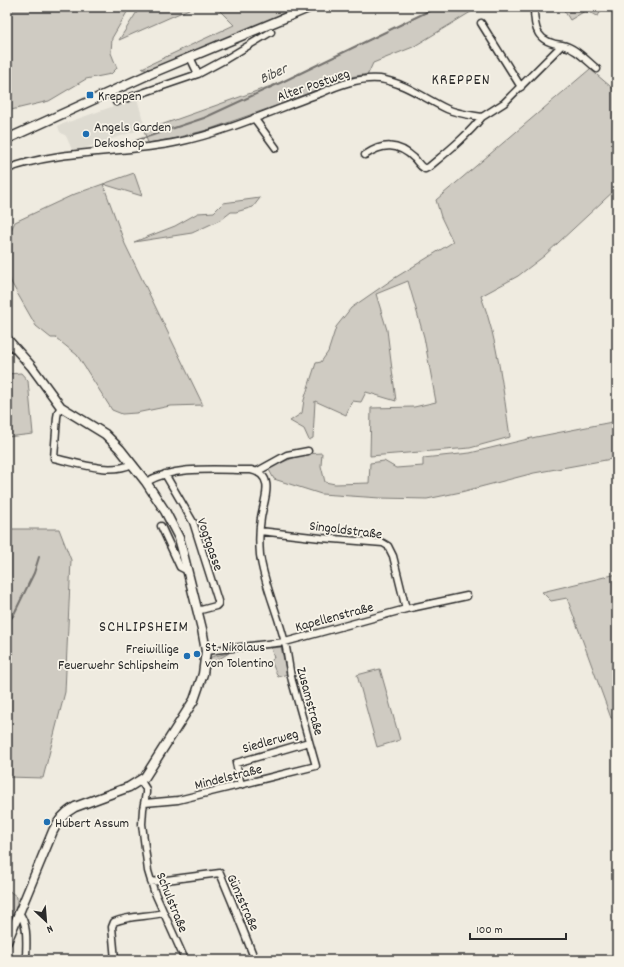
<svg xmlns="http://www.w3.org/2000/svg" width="624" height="967" font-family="Dekko,sans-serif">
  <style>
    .built { fill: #dedbd1 }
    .green { fill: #cfcbc2; stroke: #7d7b76 }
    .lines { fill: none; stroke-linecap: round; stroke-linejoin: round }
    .stream { stroke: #74726e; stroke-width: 2 }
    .street-casing { stroke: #2b2b2b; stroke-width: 9 }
    .secondary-casing { stroke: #2b2b2b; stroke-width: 11 }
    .street { stroke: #f7f3e8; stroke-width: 6 }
    .secondary { stroke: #f7f3e8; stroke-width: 8 }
    .poi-dot { fill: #1f6fb2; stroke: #f7f3e8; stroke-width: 1.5 }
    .labels { text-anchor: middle; stroke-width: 3.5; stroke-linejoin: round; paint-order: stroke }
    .street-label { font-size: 14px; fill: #2b2b2b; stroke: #f7f3e8 }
    .poi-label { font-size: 14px; fill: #2b2b2b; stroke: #f7f3e8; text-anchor: start }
    .water-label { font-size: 15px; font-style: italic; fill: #555552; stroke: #f7f3e8 }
    .quarter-label { font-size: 16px; letter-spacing: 1px; fill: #2b2b2b; stroke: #f7f3e8 }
  </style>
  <rect width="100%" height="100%" fill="#efebe0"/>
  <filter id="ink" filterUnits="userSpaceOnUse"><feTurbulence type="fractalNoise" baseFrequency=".025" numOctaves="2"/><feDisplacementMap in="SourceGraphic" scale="8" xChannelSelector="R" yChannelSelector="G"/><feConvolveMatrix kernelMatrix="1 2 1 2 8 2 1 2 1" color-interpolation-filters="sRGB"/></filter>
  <g filter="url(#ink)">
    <path class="built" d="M137,98L145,128L73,152L66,136L60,132L58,126L60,125Z"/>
    <path class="green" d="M7,7H130L112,38L111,53L117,68L111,74L86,79L49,101L7,111V59L10,39L7,35Z
      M140,7H190L189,9L119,40Z
      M219,7H263L264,10V7H297L224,40L154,69L142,68L234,25L220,11Z
      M437,7H479L413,47L373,63L368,74L344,78L287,102L207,130L171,139L148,143L144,131L282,82Z
      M562,7H603L598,16L585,11L570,20Z
      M590,69L617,92V188L544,256L518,276L481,296C498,341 503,390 510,437L470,448L370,456L371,408L414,407L436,402L424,337L408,281L376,294L387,330L396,401L366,392L361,402L352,401L346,415L315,401L313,438L309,440L304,429L290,421L302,413L304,400L316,363L321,362L328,352L336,327L351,308L393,279L453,242L441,217L436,200Z
      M134,173L142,196L103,184L125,244L203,405L170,406L136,413L122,414L112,410L77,355L56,338H51L36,326L12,284L7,272V238L15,222L75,194Z
      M260,198L253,207L236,212H231L222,219L192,233L134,242L175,226L198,213L214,212L223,203Z
      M21,373L28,381L33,434L7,437V374Z
      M617,421V458L534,473L461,492L427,499L380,498L321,494L274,479L268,468L303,454L322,453L321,466L325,482L335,484L369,483L370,463L384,461L396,468L423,466V458L470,453L536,437Z
      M7,529H59L71,560L65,692L43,778L7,777Z
      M617,574V718H611L567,598L551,601L542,592Z
      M281,647L287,674L278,677L271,661L274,658L271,648Z
      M229,653L214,662L208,670V664L211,657Z
      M380,669L400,740L377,747L357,675Z
      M7,889L17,897V905L7,930Z"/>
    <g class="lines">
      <path class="stream" d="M7,16L12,7
        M114,148L204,118L282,82L437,7
        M7,619H10L13,616L34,573L39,557"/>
      <g class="street-casing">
        <path id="street" d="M481,23L521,87
          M562,45C576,48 586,60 597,69
          M190,57L198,74
          M116,102L198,74L226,59L271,32
          M254,118L276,148
          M365,155C383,143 398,143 414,158C418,162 419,166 425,169L429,167C448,151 467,136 482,117
          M7,169C59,149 123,154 178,142C227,132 274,110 321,93C338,85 361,77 380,79C405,83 424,98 447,109C458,114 471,115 482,117L504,103L562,45C537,42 534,30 534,7
          M61,407L58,412L57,417L54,458C77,463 110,475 132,464
          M258,471L287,455L308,451
          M165,474L193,522L218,601V604L216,606L197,611
          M161,526L180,567L188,571
          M260,531L321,538L383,543L388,546L393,556L406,609
          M206,651L285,642L406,609L467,596
          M141,781L146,789V793L143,809L142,824L148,871L154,891L185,960
          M241,785L236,763L309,742
          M145,803L178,800L316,766C308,738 300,710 292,681C289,669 288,655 285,643C278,613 264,585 260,555C259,543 259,530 261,518C263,502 277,475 251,470C217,470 177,465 146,482
          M151,882L220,873L232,902L255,960
          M19,913C29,925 26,945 26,960
          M115,960L112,927L114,922C129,915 148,917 163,913"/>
      </g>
      <g class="secondary-casing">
        <path id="secondary" d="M7,139L152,73L311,7
          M7,339L31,366L61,407L105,434L120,449L146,482L165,511L179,538L182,549L202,629L206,651L203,674L194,700L145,777L129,787L75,807C64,813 59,820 53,831L7,942"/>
      </g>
      <use href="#street" class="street"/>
      <use href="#secondary" class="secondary"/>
    </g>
  </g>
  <g class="poi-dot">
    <rect x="86" y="91" width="8" height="8" rx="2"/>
    <circle cx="86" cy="134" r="4"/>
    <circle cx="197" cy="654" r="4"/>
    <circle cx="187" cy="656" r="4"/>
    <circle cx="47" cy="822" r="4"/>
  </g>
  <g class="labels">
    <g class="street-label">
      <text transform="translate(313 84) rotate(-19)" y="5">Alter Postweg</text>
      <text transform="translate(346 529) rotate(7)" y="5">Singoldstraße</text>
      <text transform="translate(211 544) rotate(71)" y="5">Vogtgasse</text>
      <text transform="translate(334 616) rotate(-15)" y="5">Kapellenstraße</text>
      <text transform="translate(311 701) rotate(75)" y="5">Zusamstraße</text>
      <text transform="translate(270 740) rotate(-16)" y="5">Siedlerweg</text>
      <text transform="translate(228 776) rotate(-14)" y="5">Mindelstraße</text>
      <text transform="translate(173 902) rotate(68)" y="5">Schulstraße</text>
      <text transform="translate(244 902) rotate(66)" y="5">Günzstraße</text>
    </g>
    <g class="poi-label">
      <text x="98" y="100">Kreppen</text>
      <text x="94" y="131">Angels Garden<tspan x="94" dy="16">Dekoshop</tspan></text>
      <text x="205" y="651">St. Nikolaus<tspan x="205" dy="16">von Tolentino</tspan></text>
      <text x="179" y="653" text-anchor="end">Freiwillige<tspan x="179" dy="16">Feuerwehr Schlipsheim</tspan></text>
      <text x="55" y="827">Hubert Assum</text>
    </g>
    <g class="water-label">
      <text transform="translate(273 73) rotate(-25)" y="5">Biber</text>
    </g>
    <g class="quarter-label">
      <text x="461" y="84">KREPPEN</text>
      <text x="144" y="631">SCHLIPSHEIM</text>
    </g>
  </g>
  <rect width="624" height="967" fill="none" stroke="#f7f3e8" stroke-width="24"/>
  <rect x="12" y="12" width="600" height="943" fill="none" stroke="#2b2b2b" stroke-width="1.5" filter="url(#ink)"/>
  <g transform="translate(46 921) rotate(154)" stroke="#f7f3e8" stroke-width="3" paint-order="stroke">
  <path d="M0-3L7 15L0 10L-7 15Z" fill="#2b2b2b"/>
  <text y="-6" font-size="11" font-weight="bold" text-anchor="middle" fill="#2b2b2b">N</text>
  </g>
  <path d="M470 933v6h96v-6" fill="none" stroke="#2b2b2b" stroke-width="2"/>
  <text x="476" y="933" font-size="12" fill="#2b2b2b" stroke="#f7f3e8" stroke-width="3" paint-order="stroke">100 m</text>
</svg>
